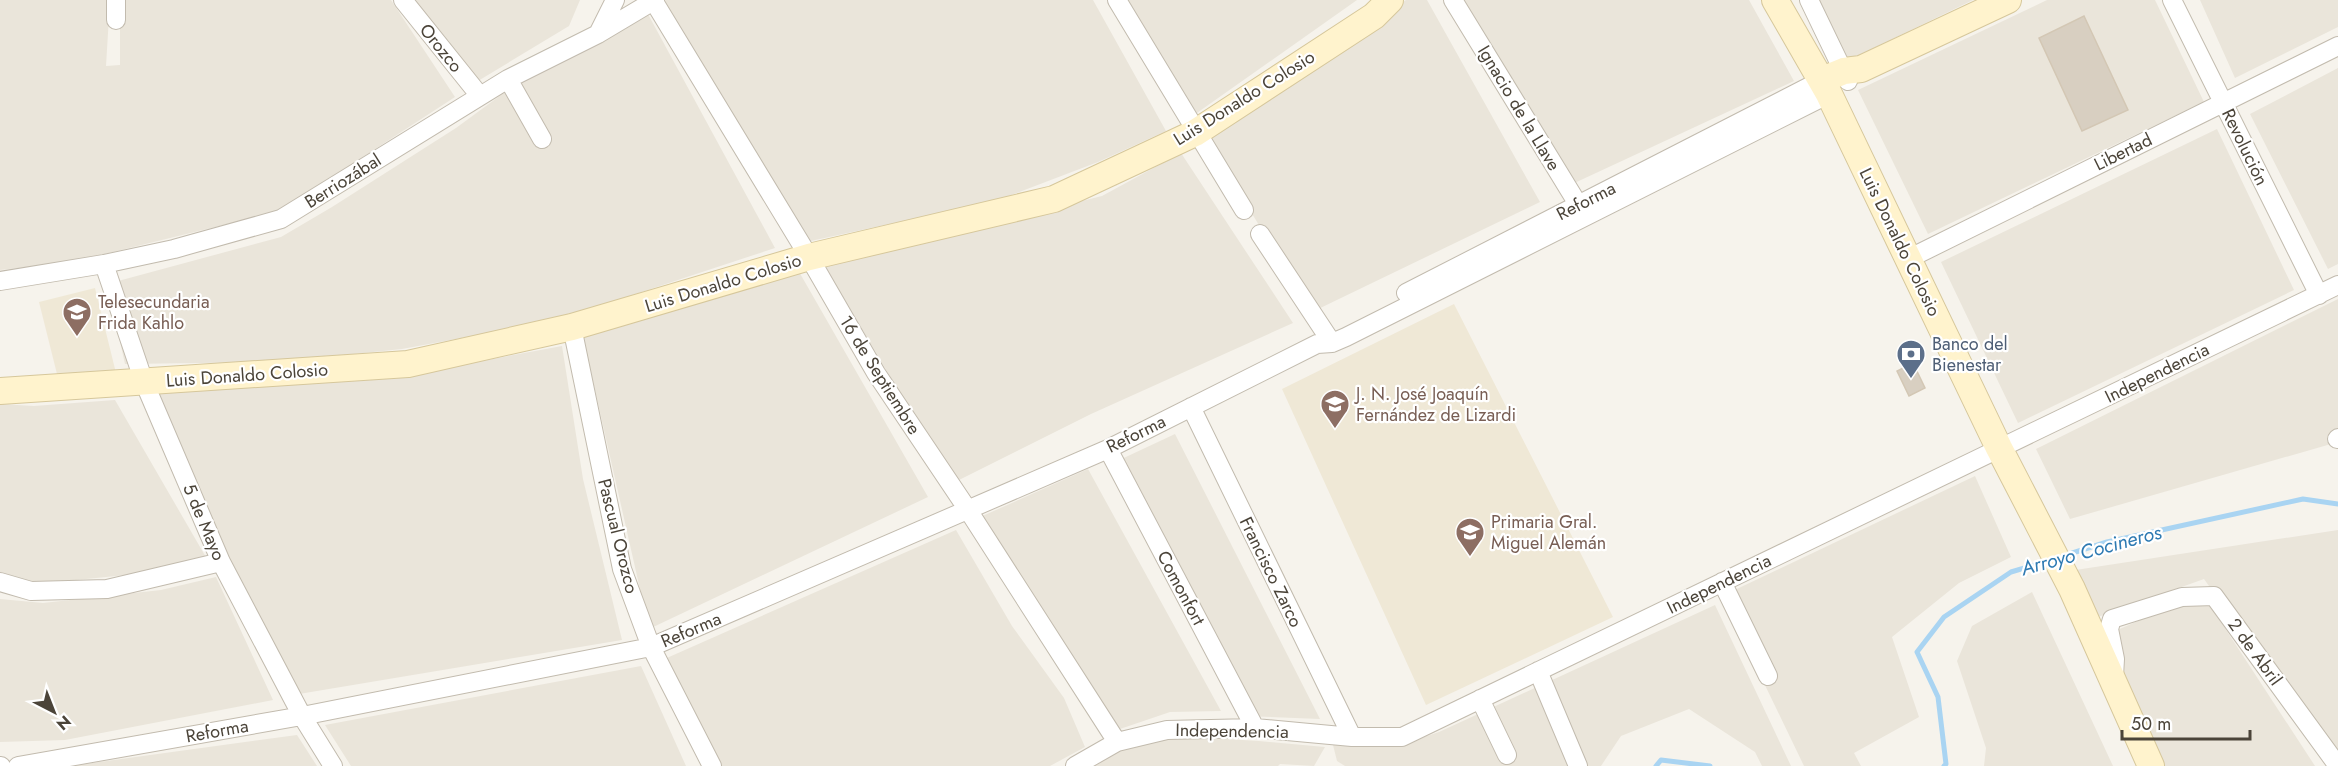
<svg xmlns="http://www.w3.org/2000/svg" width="2338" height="766" font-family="Jost,sans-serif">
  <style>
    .residential { fill: #eae5da }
    .education { fill: #efe8d6 }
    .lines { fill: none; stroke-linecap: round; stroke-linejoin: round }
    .stream { stroke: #a9d4f2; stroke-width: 5 }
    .building { fill: #d8cfc1; stroke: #d3c7b4; stroke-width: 1.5 }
    .minor-casing { stroke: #c2bbae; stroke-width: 20 }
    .secondary-casing { stroke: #d6c79b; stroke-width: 28 }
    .minor { stroke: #fff; stroke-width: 18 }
    .secondary { stroke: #fff3cd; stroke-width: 26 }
    .labels { text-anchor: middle; stroke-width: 4.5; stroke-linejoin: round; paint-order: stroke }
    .street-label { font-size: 18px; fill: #4b4439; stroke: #fff }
    .education-label { font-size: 18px; fill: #785e54; stroke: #fff; text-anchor: start }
    .service-label { font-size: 18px; fill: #4e5e75; stroke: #fff; text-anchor: start }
    .water-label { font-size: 20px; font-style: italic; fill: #2e7ab2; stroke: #fff }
  </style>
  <rect width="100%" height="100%" fill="#f6f3ec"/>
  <path class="residential" d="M0,0H110L106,66L120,65V0H391L455,97L280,211L72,262L0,270Z
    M413,0H580L569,26L468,87Z
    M661,0H1093L1166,131L1098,162L996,201L806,242Z
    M1125,0H1357L1194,115Z
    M1406,0H1427L1540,202L1312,312L1207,140Z
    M1459,0H1749L1794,81L1568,186Z
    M1815,0H1973L1845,62Z
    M2047,0H2155L2204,102L1928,234L1858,90Z
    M2200,0H2338V27L2235,78Z
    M643,5L775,248L587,310L521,327L402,349L277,362L125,364L107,284L281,237L332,207L456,128L501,95Z
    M2338,68V264L2328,269L2250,114Z
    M2217,129L2294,290L2018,423L1941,262Z
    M1181,153L1293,323L1091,414L953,483L824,265L1102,196Z
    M798,270L928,497L649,629L583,337Z
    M2338,299V442L2070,519L2036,449Z
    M562,346L583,479L622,640L299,694L190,494L155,392L455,366Z
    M115,400L207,559L156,572L46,583L0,579V404L34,406Z
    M1175,434L1320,719L1246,716L1113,463Z
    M1088,469L1221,711L1170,712L1120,729L978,518Z
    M1975,476L2011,557L1959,583L1892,637L1919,717L1854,753L1861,766H1804L1722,596Z
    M956,530L1012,626L1064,698L1085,747L1050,766H711L660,661Z
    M2338,530V766L2204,579L2095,618L2069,571Z
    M216,577L273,700L65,740L0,742V599L43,603L161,590Z
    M2032,592L2113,766H1984L1986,748L1957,661L1972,626Z
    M2202,593L2315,766H2163L2099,638Z
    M1715,605L1791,766H1762L1755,752L1689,709L1621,736L1601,766H1345L1337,761L1332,741L1421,738L1439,732Z
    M641,666L686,766H351L325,725Z
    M297,735L317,766H70Z
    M1176,736L1259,741L1325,747L1314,766L1280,764L1278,766H1091L1125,745Z"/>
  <path class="education" d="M95,288L116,373L58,378L39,302Z
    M1454,304L1613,617L1426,705L1282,389Z"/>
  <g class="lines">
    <path class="stream" d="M2063,556L2107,542L2303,499L2338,504
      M1656,766L1661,760L1710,766
      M1944,766L1946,764L1938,697L1917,652L1944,617L2011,572L2048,561"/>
  </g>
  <path class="building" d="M2084,16L2128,110L2082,131L2039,38Z
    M1913,363L1925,388L1909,396L1897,371Z"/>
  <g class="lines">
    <g class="minor-casing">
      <path id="minor" d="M403,0L480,96
        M653,0L809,257L876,373L968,510L1117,742
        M1117,0L1244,210
        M1453,0L1584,214
        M1809,0L1848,81
        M2172,0L2319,295
        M116,20V0
        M598,34L615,0
        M508,79L542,139
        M1260,234L1332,343
        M1908,259L2338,46
        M104,264L144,382L221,562L302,716L333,766
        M0,281L104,264L174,249L281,219L508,79L598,34L655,0
        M1406,293L1822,80
        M572,327L622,569L651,647L712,766
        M1191,407L1352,737
        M2337,439L2338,438
        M1108,449L1255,728
        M0,582L31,591L107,589L221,562
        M1722,582L1768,676
        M1538,671L1578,766
        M2114,676L2115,659L2109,629L2112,619L2182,597L2214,596L2338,766
        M1480,699L1507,755
        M0,766H1
        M18,766L302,716L651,647L1108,449L1317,344L1332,343L1346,337L1829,94
        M1075,766L1117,742L1167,730L1255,728L1352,737H1402L2338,285"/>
    </g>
    <g class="secondary-casing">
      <path id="secondary" d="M1775,0L1829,94L1999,448L2072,589L2151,766
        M1822,80L1844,71L1861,69L2008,0
        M0,391L408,364L572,327L809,257L1054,199L1195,133L1374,16L1390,0"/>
    </g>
    <use href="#minor" class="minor"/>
    <use href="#secondary" class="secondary"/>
  </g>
  <defs>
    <g id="school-pin" transform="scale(1.5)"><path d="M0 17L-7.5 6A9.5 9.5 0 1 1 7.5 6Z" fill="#8d6e63" stroke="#fff"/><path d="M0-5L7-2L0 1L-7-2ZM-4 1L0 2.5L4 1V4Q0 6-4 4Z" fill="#fff"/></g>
    <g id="bank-pin" transform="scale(1.5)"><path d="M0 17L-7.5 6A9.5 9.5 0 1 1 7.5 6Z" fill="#5c6f8a" stroke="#fff"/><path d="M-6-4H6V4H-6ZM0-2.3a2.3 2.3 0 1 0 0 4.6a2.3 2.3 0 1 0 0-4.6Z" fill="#fff"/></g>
  </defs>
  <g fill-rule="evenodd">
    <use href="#school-pin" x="77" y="312"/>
    <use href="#bank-pin" x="1911" y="354"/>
    <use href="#school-pin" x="1335" y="404"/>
    <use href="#school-pin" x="1470" y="532"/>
  </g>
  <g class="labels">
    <g class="street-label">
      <text transform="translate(441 48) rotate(51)" y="6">Orozco</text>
      <text transform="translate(1244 98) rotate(-32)" y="6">Luis Donaldo Colosio</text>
      <text transform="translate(1519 108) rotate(59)" y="6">Ignacio de la Llave</text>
      <text transform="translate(2245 147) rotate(64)" y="6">Revolución</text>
      <text transform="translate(2123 152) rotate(-26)" y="6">Libertad</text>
      <text transform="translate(343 181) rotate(-32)" y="6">Berriozábal</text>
      <text transform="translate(1586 201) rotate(-27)" y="6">Reforma</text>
      <text transform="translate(1900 242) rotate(64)" y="6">Luis Donaldo Colosio</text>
      <text transform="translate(723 283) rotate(-17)" y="6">Luis Donaldo Colosio</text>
      <text transform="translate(2157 373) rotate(-26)" y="6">Independencia</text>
      <text transform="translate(247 375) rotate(-4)" y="6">Luis Donaldo Colosio</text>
      <text transform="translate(880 375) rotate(58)" y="6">16 de Septiembre</text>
      <text transform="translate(1136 434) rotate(-26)" y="6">Reforma</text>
      <text transform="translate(204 522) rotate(67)" y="6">5 de Mayo</text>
      <text transform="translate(618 536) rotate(76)" y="6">Pascual Orozco</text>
      <text transform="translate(1271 572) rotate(64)" y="6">Francisco Zarco</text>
      <text transform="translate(1719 584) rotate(-26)" y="6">Independencia</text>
      <text transform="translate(1181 588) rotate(62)" y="6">Comonfort</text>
      <text transform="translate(691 630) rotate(-23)" y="6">Reforma</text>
      <text transform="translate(2255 652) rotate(54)" y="6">2 de Abril</text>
      <text transform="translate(217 731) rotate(-10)" y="6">Reforma</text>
      <text transform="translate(1232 731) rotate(1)" y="6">Independencia</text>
    </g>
    <g class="education-label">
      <text x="98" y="308">Telesecundaria<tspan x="98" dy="21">Frida Kahlo</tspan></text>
      <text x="1356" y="400">J. N. José Joaquín<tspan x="1356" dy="21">Fernández de Lizardi</tspan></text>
      <text x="1491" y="528">Primaria Gral.<tspan x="1491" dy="21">Miguel Alemán</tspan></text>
    </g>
    <g class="service-label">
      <text x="1932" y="350">Banco del<tspan x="1932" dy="21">Bienestar</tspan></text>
    </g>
    <g class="water-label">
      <text transform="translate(2091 550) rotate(-15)" y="7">Arroyo Cocineros</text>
    </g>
  </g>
  <g transform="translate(54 712) rotate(138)" stroke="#ffffff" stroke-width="4.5" paint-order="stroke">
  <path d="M0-4.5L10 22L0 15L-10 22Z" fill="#4b4439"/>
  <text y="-9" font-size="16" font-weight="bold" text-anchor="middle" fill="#4b4439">N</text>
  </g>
  <path d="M2122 730v9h128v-9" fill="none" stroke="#4b4439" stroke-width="3"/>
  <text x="2131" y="730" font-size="18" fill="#4b4439" stroke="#ffffff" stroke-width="4.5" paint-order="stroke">50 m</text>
</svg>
